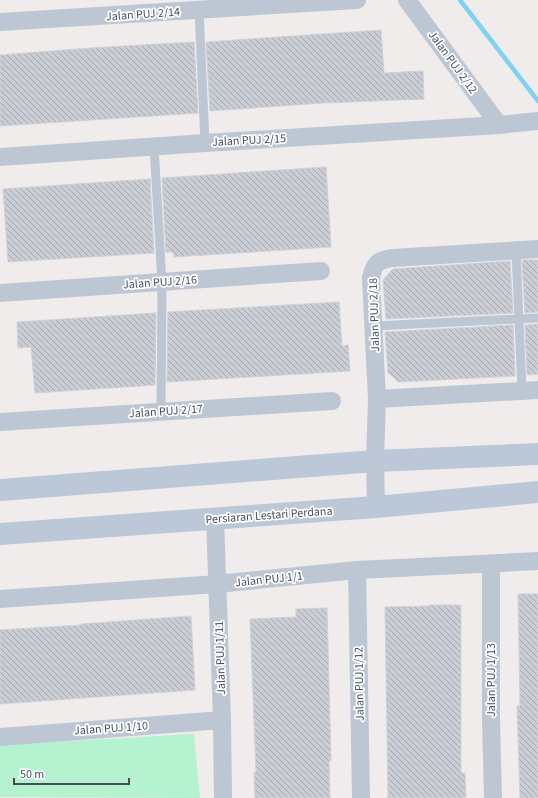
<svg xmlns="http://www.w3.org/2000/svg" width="538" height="798" font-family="'Source Sans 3',sans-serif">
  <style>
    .green { fill: #b5f2d0 }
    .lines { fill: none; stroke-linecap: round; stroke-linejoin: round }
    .stream { stroke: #7ed2f2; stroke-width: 4.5 }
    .building { fill: url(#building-back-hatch); stroke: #cfd1d8 }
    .lane { stroke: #bdc7d3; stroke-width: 9 }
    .street { stroke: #bdc7d3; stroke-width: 18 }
    .secondary { stroke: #bcc7d7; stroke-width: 22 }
    .labels { text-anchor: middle; stroke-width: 3.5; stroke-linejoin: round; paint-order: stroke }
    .street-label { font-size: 12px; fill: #434e5a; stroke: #fff }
  </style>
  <defs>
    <pattern id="building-back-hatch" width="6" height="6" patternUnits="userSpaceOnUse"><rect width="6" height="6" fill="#cacdd4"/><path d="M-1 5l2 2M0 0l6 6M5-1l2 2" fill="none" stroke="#a6a9af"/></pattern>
  </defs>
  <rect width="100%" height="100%" fill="#efeceb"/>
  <path class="green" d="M194,734L200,798L0,797V745Z"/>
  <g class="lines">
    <path class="stream" d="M460,0L538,101"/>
  </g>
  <path class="building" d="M381,30L384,73L423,71L424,99L324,103L210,111L206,42Z
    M194,42L198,113L0,126V55L90,48Z
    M326,167L331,247L174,257L173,252H166L162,178Z
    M150,179L154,253L8,262L3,189Z
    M522,260H538V312L525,313Z
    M510,261L513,313L386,319L383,280L393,269Z
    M339,302L342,346L348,345L350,371L167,382L168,312Z
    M156,313L155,385L35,393L31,347L18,348L17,322Z
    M538,324V374L527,375L525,325Z
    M513,325L515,376L399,382L388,373L385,332Z
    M518,594H538V798H520L517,706H520Z
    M429,605H461V773H465L466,798H388L385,607L429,606Z
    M327,608L331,761H329L330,798H255L254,772H256L250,619L296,617V609Z
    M191,616L195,690L0,704V630L81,625V624Z"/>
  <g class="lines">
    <path class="lane" d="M199,10L205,143
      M154,146L162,282L161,411
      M516,251L522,391
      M374,326L538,318"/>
    <path class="street" d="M407,0L499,125
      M0,22L357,0
      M0,157L205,143L499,125L538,121
      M0,293L321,271
      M377,399L538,390
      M0,422L332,401
      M376,507L375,461L377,399L371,278C374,263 378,260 393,258L538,249
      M215,518L222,720L223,798
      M491,563V720L493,798
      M357,570L361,798
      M0,599L217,584L357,570L538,561
      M0,737L222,720"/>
    <path class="secondary" d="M0,490L375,461L538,454
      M0,534L376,507L538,492"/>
  </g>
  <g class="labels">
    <g class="street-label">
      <text transform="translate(143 14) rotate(-4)" y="4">Jalan PUJ 2/14</text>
      <text transform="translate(453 62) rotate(54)" y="4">Jalan PUJ 2/12</text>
      <text transform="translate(249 140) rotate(-3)" y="4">Jalan PUJ 2/15</text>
      <text transform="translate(160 282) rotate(-4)" y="4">Jalan PUJ 2/16</text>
      <text transform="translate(374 315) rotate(-92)" y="4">Jalan PUJ 2/18</text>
      <text transform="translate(166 411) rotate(-4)" y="4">Jalan PUJ 2/17</text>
      <text transform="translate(269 515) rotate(-4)" y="4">Persiaran Lestari Perdana</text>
      <text transform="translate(269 579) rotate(-6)" y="4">Jalan PUJ 1/1</text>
      <text transform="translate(220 658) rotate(-92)" y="4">Jalan PUJ 1/11</text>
      <text transform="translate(491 680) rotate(-90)" y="4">Jalan PUJ 1/13</text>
      <text transform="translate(359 684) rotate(-91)" y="4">Jalan PUJ 1/12</text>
      <text transform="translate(111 728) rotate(-4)" y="4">Jalan PUJ 1/10</text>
    </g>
  </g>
  <path d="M14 778v6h115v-6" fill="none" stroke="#434e5a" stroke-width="2"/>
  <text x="20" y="778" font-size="12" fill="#434e5a" stroke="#ffffff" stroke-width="3" paint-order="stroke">50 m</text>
</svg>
